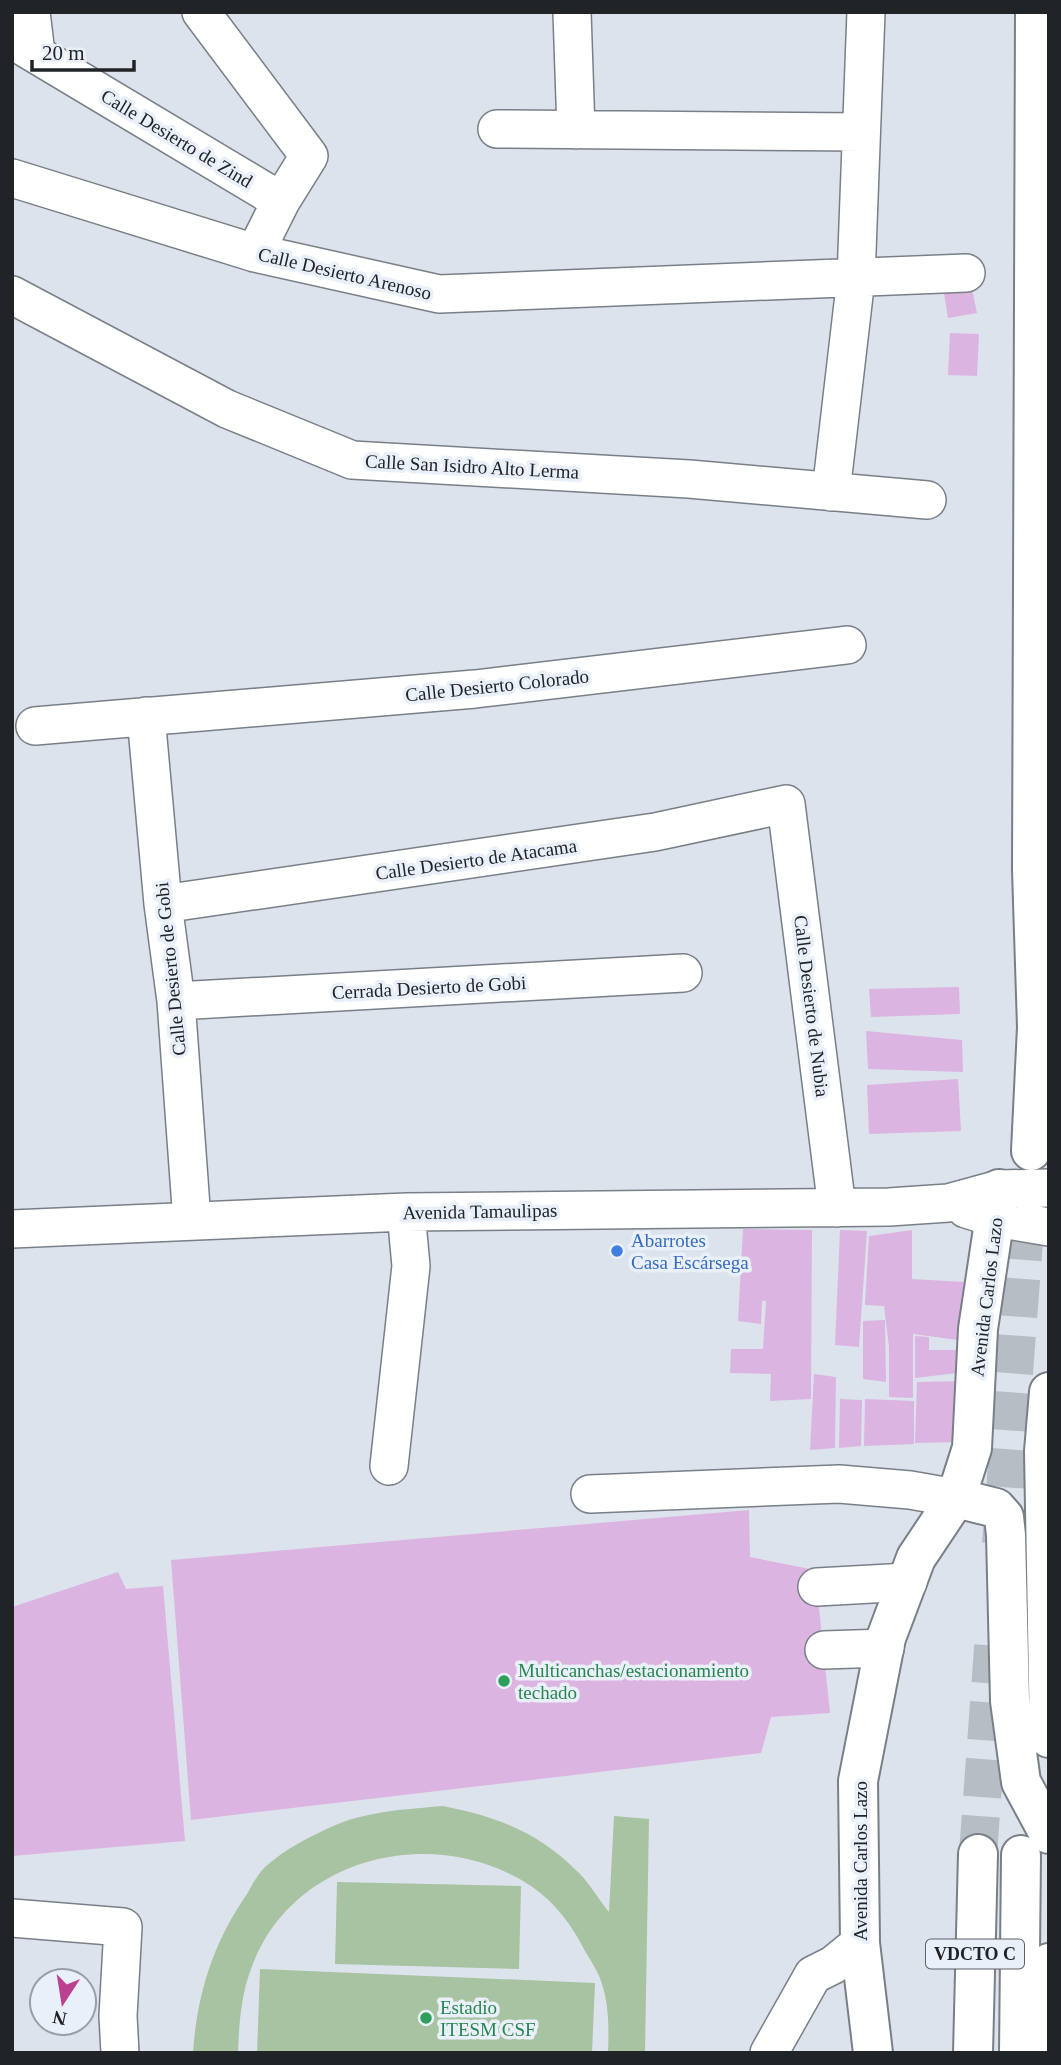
<svg xmlns="http://www.w3.org/2000/svg" width="1061" height="2065" font-family="'Times New Roman',serif">
  <style>
    .green { fill: #a8c3a1 }
    .building { fill: #dcb4e2 }
    .lines { fill: none; stroke-linecap: round; stroke-linejoin: round }
    .highway-tunnel { stroke: #b7bdc5; stroke-width: 38; stroke-dasharray: 38 19; stroke-linecap: butt }
    .minor-casing { stroke: #797f87; stroke-width: 40 }
    .major-casing { stroke: #797f87; stroke-width: 42 }
    .highway-casing { stroke: #797f87; stroke-width: 42 }
    .minor { stroke: #fff; stroke-width: 37 }
    .major { stroke: #fff; stroke-width: 38 }
    .highway { stroke: #fff; stroke-width: 38 }
    .shop-dot { fill: #3f7fe0; stroke: #eaf0fa; stroke-width: 2.5 }
    .leisure-dot { fill: #2e9e5b; stroke: #eaf0fa; stroke-width: 2.5 }
    .labels { text-anchor: middle; stroke-width: 7; stroke-linejoin: round; paint-order: stroke }
    .shield { fill: #eaf0fa; stroke: #5d6166; stroke-width: 2 }
    .shield-label { font-size: 18px; font-weight: bold; fill: #212427 }
    .street-label { font-size: 19px; fill: #212427; stroke: #eaf0fa }
    .shop-label { font-size: 19px; fill: #366cbe; stroke: #eaf0fa; text-anchor: start }
    .leisure-label { font-size: 19px; fill: #27864d; stroke: #eaf0fa; text-anchor: start }
  </style>
  <rect width="100%" height="100%" fill="#dde3ed"/>
  <path class="green" d="M443,1806C498,1817 538,1832 579,1873C590,1884 599,1900 609,1912L614,1816L649,1819L645,2053H608C609,2030 609,2006 602,1984C599,1973 591,1961 585,1951C573,1927 555,1902 531,1886C435,1822 291,1856 251,1969C241,1995 239,2025 238,2053H193C197,1994 213,1943 247,1894C252,1885 258,1874 265,1867C285,1849 314,1834 338,1824C370,1811 409,1809 443,1806Z
    M337,1882L521,1886L519,1969L335,1964Z
    M260,1969L595,1983L592,2053H257Z"/>
  <path class="building" d="M972,289L977,313L948,318L944,293Z
    M950,333L979,334L977,376L948,375Z
    M959,987L960,1014L871,1017L869,989Z
    M866,1031L962,1040L963,1072L868,1069Z
    M958,1079L961,1131L869,1134L867,1085Z
    M743,1229L812,1230L811,1399L770,1401L771,1374L730,1373L731,1349H763L766,1301H762L761,1324L738,1321Z
    M840,1230L867,1231L859,1347L835,1345Z
    M912,1230V1279L965,1282V1341L913,1334V1398L889,1397V1347L884,1306L865,1305L869,1236Z
    M885,1320L886,1382L863,1379V1321Z
    M915,1336L929,1337V1350H965L966,1372L915,1378Z
    M814,1374L836,1377L835,1448L810,1450Z
    M964,1381V1442L915,1443L917,1382Z
    M840,1399L862,1400L861,1446L839,1448Z
    M865,1399L914,1401V1444L864,1446Z
    M749,1510L750,1557L815,1570L830,1713L771,1717L761,1753L191,1820L171,1560Z
    M118,1572L126,1589L163,1586L185,1841L12,1856V1607Z"/>
  <g class="lines">
    <path class="highway-tunnel" d="M1001,1544L1028,1188
      M978,1854L994,1635"/>
    <g class="minor-casing">
      <path id="minor" d="M31,12L36,54
        M201,12L309,156L281,201L255,253
        M572,12L576,130
        M12,40L281,201
        M497,129L861,132
        M12,178L255,253L439,294L966,273
        M12,295L227,409L352,460L689,479L927,500
        M831,492L856,278L866,12
        M146,716L163,904L176,1001L192,1221
        M35,726L475,689L847,645
        M163,904L655,832L786,804L837,1208
        M176,1001L683,973
        M966,1209L995,1218L1049,1227
        M12,1229L406,1212L889,1207L948,1203L999,1189L1049,1188
        M389,1466L411,1266L406,1212
        M590,1494L839,1484L910,1490L956,1498
        M817,1587L908,1582
        M824,1650L885,1648
        M12,1918L123,1927L118,2016L120,2053
        M769,2053L813,1975L833,1965L860,1943"/>
    </g>
    <g class="major-casing">
      <path id="major" d="M1049,1392L1044,1451L1049,1738
        M956,1498L996,1508L1004,1517L1006,1535L1010,1701L1021,1782L1049,1834
        M873,2053L860,1943L858,1781L886,1638L916,1558L956,1498L972,1448L978,1329L999,1189
        M1047,2053L1049,1963"/>
    </g>
    <g class="highway-casing">
      <path id="highway" d="M1031,1151L1037,1027L1032,870L1035,12
        M973,2053L978,1854
        M1019,2053L1021,1855"/>
    </g>
    <use href="#minor" class="minor"/>
    <use href="#major" class="major"/>
    <use href="#highway" class="highway"/>
  </g>
  <circle class="shop-dot" cx="617" cy="1251" r="7"/>
  <g class="leisure-dot">
    <circle cx="504" cy="1681" r="7"/>
    <circle cx="426" cy="2018" r="7"/>
  </g>
  <g class="labels">
    <rect class="shield" x="926" y="1939.5" width="98" height="29" rx="5"/>
    <g class="shield-label">
      <text x="975" y="1960">VDCTO C</text>
    </g>
    <g class="street-label">
      <text transform="translate(177 138) rotate(31)" y="7">Calle Desierto de Zind</text>
      <text transform="translate(345 273) rotate(13)" y="7">Calle Desierto Arenoso</text>
      <text transform="translate(472 466) rotate(3)" y="7">Calle San Isidro Alto Lerma</text>
      <text transform="translate(497 685) rotate(-6)" y="7">Calle Desierto Colorado</text>
      <text transform="translate(476 859) rotate(-8)" y="7">Calle Desierto de Atacama</text>
      <text transform="translate(170 969) rotate(-96)" y="7">Calle Desierto de Gobi</text>
      <text transform="translate(429 987) rotate(-3)" y="7">Cerrada Desierto de Gobi</text>
      <text transform="translate(812 1006) rotate(83)" y="7">Calle Desierto de Nubia</text>
      <text transform="translate(480 1211) rotate(-1)" y="7">Avenida Tamaulipas</text>
      <text transform="translate(986 1297) rotate(-83)" y="7">Avenida Carlos Lazo</text>
      <text transform="translate(860 1861) rotate(-90)" y="7">Avenida Carlos Lazo</text>
    </g>
    <g class="shop-label">
      <text x="631" y="1247">Abarrotes<tspan x="631" dy="22">Casa Escársega</tspan></text>
    </g>
    <g class="leisure-label">
      <text x="518" y="1677">Multicanchas/estacionamiento<tspan x="518" dy="22">techado</tspan></text>
      <text x="440" y="2014">Estadio<tspan x="440" dy="22">ITESM CSF</tspan></text>
    </g>
  </g>
  <rect width="1061" height="2065" fill="none" stroke="#212427" stroke-width="28"/>
  <g transform="translate(63 2002) rotate(192)"><circle r="33" fill="#eaf0fa" stroke="#9a9ea6" stroke-width="2"/>
  <path d="M0-5L12 26L0 18L-12 26Z" fill="#bb4090"/>
  <text y="-10" font-size="19" font-weight="bold" text-anchor="middle" fill="#212427">N</text>
  </g>
  <path d="M32 60v10h102v-10" fill="none" stroke="#212427" stroke-width="3.5"/>
  <text x="42" y="60" font-size="21" fill="#212427" stroke="#eaf0fa" stroke-width="5" paint-order="stroke">20 m</text>
</svg>
